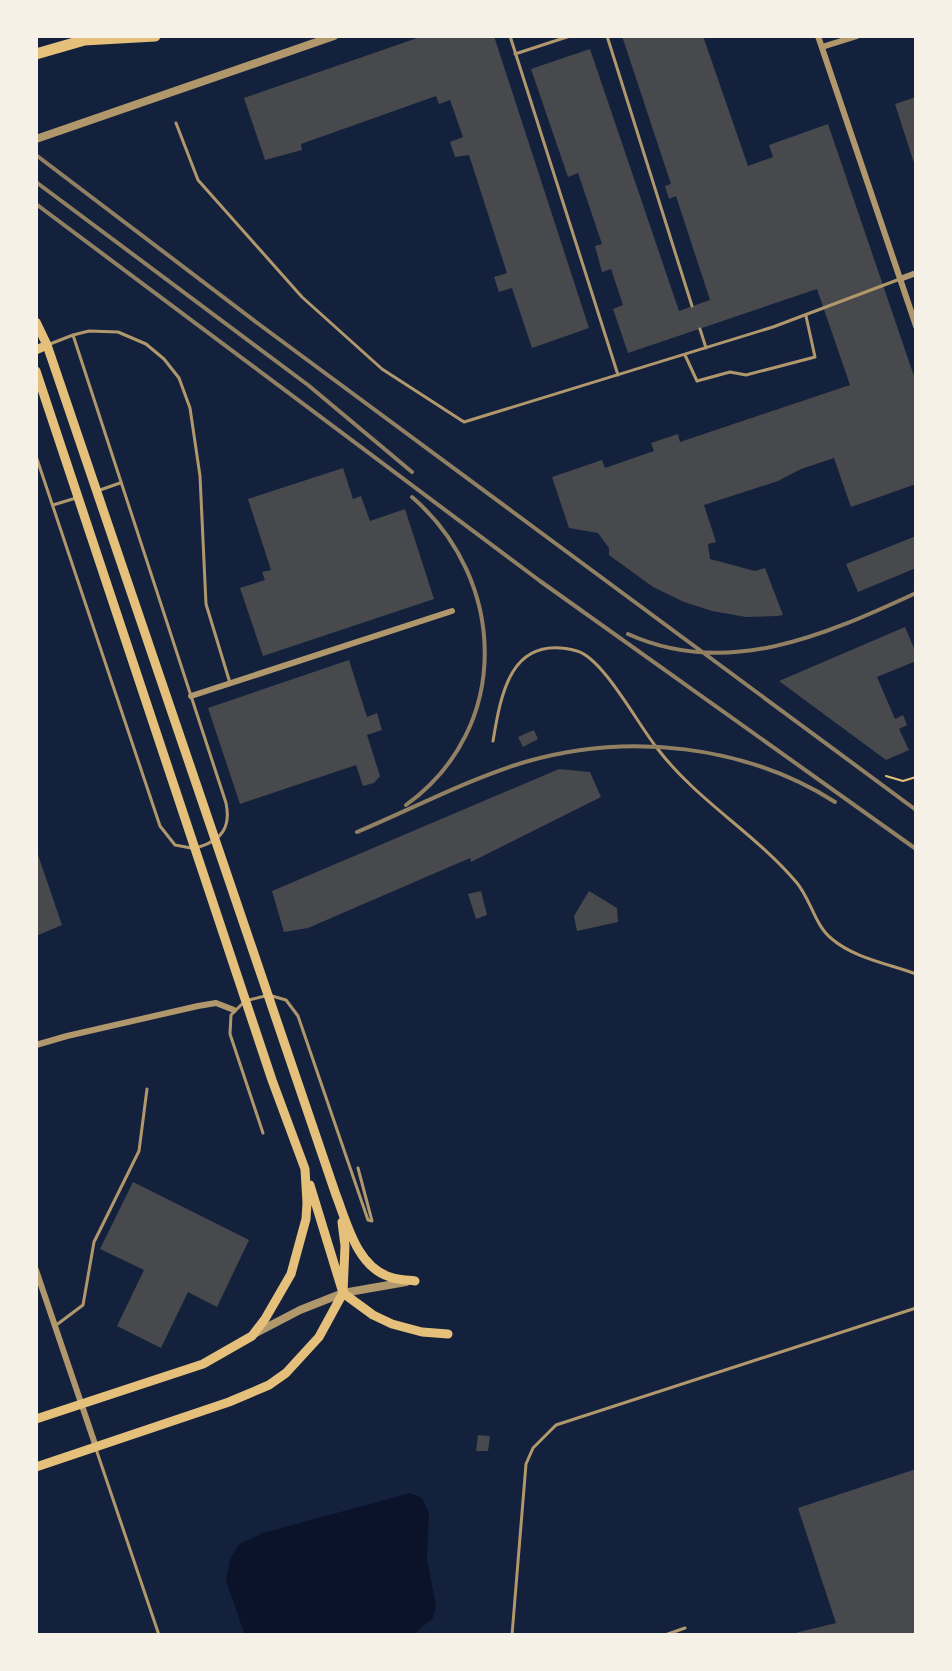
<svg xmlns="http://www.w3.org/2000/svg" width="952" height="1671" font-family="'PT Sans Narrow',sans-serif">
  <style>
    .water { fill: #0b132b }
    .building { fill: #48494c }
    .lines { fill: none; stroke-linecap: round; stroke-linejoin: round }
    .path { stroke: #e5c07b; stroke-width: 2 }
    .service { stroke: #b1986c; stroke-width: 3 }
    .minor { stroke: #b1986c; stroke-width: 6 }
    .tertiary { stroke: #b1986c; stroke-width: 8 }
    .secondary { stroke: #e5c07b; stroke-width: 9 }
    .motorway { stroke: #e5c07b; stroke-width: 11 }
    .rail { stroke: #918062; stroke-width: 4 }
  </style>
  <rect width="100%" height="100%" fill="#14213d"/>
  <path class="water" d="M410,1493L422,1498L429,1513L427,1559L436,1605L433,1618L413,1635H245L226,1581L230,1559L239,1544L263,1533Z"/>
  <path class="building" d="M423,36H494L589,328L532,348L512,288L499,292L494,277L507,273L469,155L455,157L450,142L463,137L450,100L439,104L436,96L301,144L302,150L265,160L244,98Z
    M622,36H703L748,166L773,157L769,145L828,124L916,382V484L851,507L834,458L801,469L778,481L704,505L716,542L708,544L710,559L755,571L765,568L783,615L777,616L746,617L712,611L684,602L653,587L609,555V548L598,533L569,528L552,477L602,460L605,468L654,451L651,443L678,434L680,442L850,385L817,289L628,353L613,309L623,305L611,269L602,272L595,246L602,244L578,173L568,177L531,69L590,49L679,311L710,300L676,196L669,199L665,186L671,184Z
    M916,97V166H915L895,104Z
    M343,468L353,499L361,496L370,521L405,509L434,599L263,656L240,588L265,580L262,572L271,570L248,499Z
    M916,536V568L858,592L846,564Z
    M905,627L916,653V661L877,677L895,719L903,715L907,725L899,729L909,750L886,760L779,681Z
    M349,660L367,717L377,713L382,730L367,735L380,776L374,783L363,786L356,765L240,804L208,708Z
    M534,730L538,739L523,747L518,737Z
    M559,769L590,772L601,797L471,862L470,858L308,928L284,932L272,891Z
    M36,849L62,925L36,936Z
    M481,891L487,915L476,919L468,894Z
    M589,891L617,908L618,922L577,931L574,916Z
    M133,1182L249,1240L217,1307L188,1292L161,1348L117,1326L144,1270L100,1249Z
    M478,1435L490,1436L488,1451H476Z
    M916,1469V1635H787L836,1623L798,1508Z"/>
  <g class="lines">
    <path class="path" d="M886,776L903,781L916,777"/>
    <path class="service" d="M510,36L618,375
      M607,36L692,306
      M515,54L570,36
      M176,123L198,180L302,297L382,369L464,422L773,327L900,279
      M700,329L706,348
      M73,335L89,331L118,332L146,344L164,359L179,378L190,408L200,476L206,604L230,683
      M50,344L73,335L226,803C231,827 222,840 199,847
      M685,355L697,381L730,372L746,375L815,357L806,316
      M36,456L160,826L175,845L191,848
      M100,490L120,483
      M53,505L76,498
      M493,741C501,693 511,633 577,651C603,658 639,726 657,748C696,800 755,833 797,883C811,900 815,926 832,939C854,958 889,964 916,974
      M272,996L286,1000L298,1016L368,1220L372,1221L358,1168
      M249,1000L265,996
      M242,1004L231,1015L230,1034L263,1133
      M55,1326L83,1305L94,1242L139,1151L147,1089
      M96,1449L159,1635
      M512,1635L526,1464L533,1448L556,1425L916,1308
      M665,1635L685,1628"/>
    <path class="minor" d="M818,36L916,326
      M822,47L857,36
      M900,279L916,273
      M191,696L452,611
      M36,1045L67,1036L198,1006L216,1003L234,1010
      M36,1270L96,1447"/>
    <path class="tertiary" d="M36,139L334,36
      M254,1334L300,1310L343,1293L406,1282"/>
    <path class="secondary" d="M36,322L47,345L336,1195C347,1223 357,1267 390,1277C398,1280 407,1280 415,1281
      M36,350L47,345
      M36,371L272,1080L305,1169L307,1203L306,1219L291,1274L265,1319L252,1336L203,1364L36,1419
      M310,1185L343,1293L373,1315L392,1324L422,1332L448,1334
      M36,1467L229,1402L269,1385L286,1373L319,1337L343,1293L345,1246L342,1222"/>
    <path class="motorway" d="M84,40L155,36
      M36,54L88,39"/>
    <path class="rail" d="M36,155L260,325L916,810
      M36,182L308,385L412,472
      M36,204L540,581L916,849
      M628,634C727,679 825,635 916,593
      M406,805C513,728 507,579 412,497
      M357,832C412,809 468,779 525,762C628,732 745,745 835,802"/>
  </g>
  <rect width="952" height="1671" fill="none" stroke="#f6f1e7" stroke-width="76"/>
</svg>
